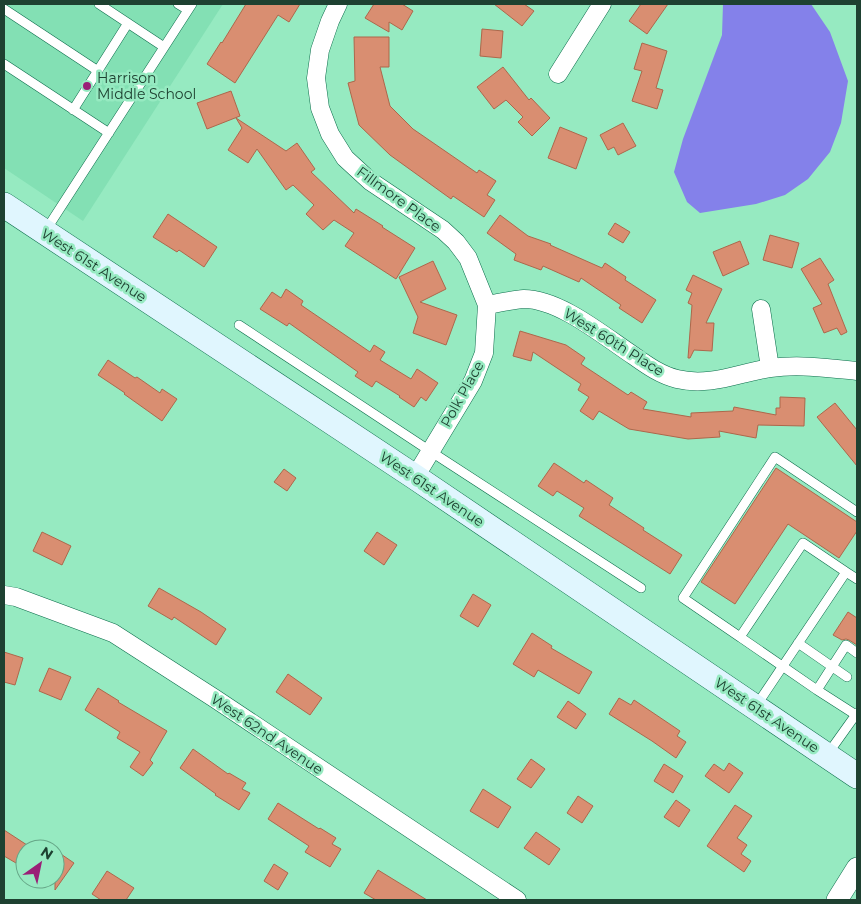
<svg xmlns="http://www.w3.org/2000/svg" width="861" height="904" font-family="Montserrat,sans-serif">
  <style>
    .built { fill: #83e0b4 }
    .water { fill: #8481ea }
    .building { fill: #d98e71; stroke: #ad674b }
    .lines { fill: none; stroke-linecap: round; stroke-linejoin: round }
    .service-casing { stroke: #0b6d4b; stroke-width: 10 }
    .minor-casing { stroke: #0b6d4b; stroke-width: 19 }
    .tertiary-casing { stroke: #0b6d4b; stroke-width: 22 }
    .secondary-casing { stroke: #0b6d4b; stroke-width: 26 }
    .service { stroke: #fff; stroke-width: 9 }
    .minor { stroke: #fff; stroke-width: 18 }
    .tertiary { stroke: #fff; stroke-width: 21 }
    .secondary { stroke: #e0f6fe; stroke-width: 25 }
    .poi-dot { fill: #9a1f77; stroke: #96eac1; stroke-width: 2 }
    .labels { text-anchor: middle; stroke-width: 5; stroke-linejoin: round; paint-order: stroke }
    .poi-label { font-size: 14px; fill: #1e4131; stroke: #96eac1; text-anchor: start }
    .street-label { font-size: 14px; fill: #1e4131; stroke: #96eac1 }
  </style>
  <rect width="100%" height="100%" fill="#96eac1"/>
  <path class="built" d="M4,4H223L83,221L4,168Z"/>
  <path class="water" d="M723,4H811L830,32L848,81L841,123L830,152L808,179L785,195L756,204L700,213L687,202L674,172L683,139L722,35Z"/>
  <path class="building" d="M246,4H300L289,22L278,15L235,83L207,64L221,42L222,43Z
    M374,4H402L413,11L402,30L389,22V32L365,18Z
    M494,4H524L534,11L522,26Z
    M641,4H668L647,34L629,21Z
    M482,29L503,31L501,58L480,56Z
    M354,37H389V67H380L390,106L413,129L477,173L479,170L496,181L487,195L495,200L484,217L453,196L451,199L390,155L359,125L348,83L355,81Z
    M642,43L667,51L656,88L663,90L657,109L632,101L642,71L634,69Z
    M503,67L529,100L531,98L550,118L532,136L518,122L523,117L506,100L494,109L477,87Z
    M231,91L240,116L207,129L197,103Z
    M236,118L286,151L297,143L315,169L311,172L354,213L356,209L383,226L382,227L415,248L396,279L345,246L354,233L334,220L323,230L306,214L314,205L293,185L286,190L257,149L248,163L228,150L242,128Z
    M623,123L636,146L618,155L614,147L608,150L600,135Z
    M560,127L587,138L576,169L548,158Z
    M168,214L217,247L204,267L179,250L177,252L153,237Z
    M500,215L528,236L551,244L550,245L602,268L605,263L626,277L625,280L656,300L642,323L619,308L621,305L581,278L579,282L543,266L541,270L514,260L516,254L487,233Z
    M615,223L630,232L623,243L608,234Z
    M770,235L799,243L792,268L763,260Z
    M740,241L749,264L723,276L713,252Z
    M820,258L834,280L828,284L847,332L841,335L837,328L824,333L813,308L822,304L801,269Z
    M433,261L446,289L420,302L457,315L446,345L413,333L418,317L399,277Z
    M693,275L722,289L706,323H714L712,351L694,350L690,358H688L692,305L688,303L692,293L686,290Z
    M286,289L303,301L301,305L370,352L374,345L385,352L380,360L411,379L417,369L438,383L426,401L421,397L414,407L399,397L400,396L376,381L372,387L355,376L358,372L289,323L287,326L260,309L272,292L281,298Z
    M520,331L566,345L585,358L581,364L628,395L631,392L647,402L643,409L691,417V413L733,411L734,407L776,415V408H780V397L805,398L804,426L758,425L756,438L719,431L720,437L688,439L629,429L599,411L593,420L580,411L589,397L578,390L581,384L533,352L531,361L513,356Z
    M108,360L135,378L137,377L160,393L162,389L177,399L162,421L124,394L125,393L98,375Z
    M835,403L857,430V466L817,417Z
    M554,463L584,483L586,480L613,498L609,505L644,528L643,530L682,555L670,574L579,516L584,508L557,491L553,496L538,486Z
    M776,468L857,522V531L839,558L788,524L735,604L701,582Z
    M284,469L296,478L287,491L274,482Z
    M42,532L71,546L62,565L33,551Z
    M377,532L397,545L384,565L364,551Z
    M159,588L201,612L226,629L216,645L174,617L172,620L148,606Z
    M473,594L491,605L478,627L460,616Z
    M848,612L857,618V645L849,640L846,639L842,640L833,635Z
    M532,633L552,646L551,648L592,672L579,694L538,670L534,677L513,664Z
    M4,652L23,658L15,685L4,682Z
    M49,668L71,677L61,700L39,691Z
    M288,674L322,698L310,715L276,692Z
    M98,688L119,701L118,702L167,731L150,760L153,763L143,776L130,767L140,752L117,738L120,732L85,710Z
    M619,698L631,705L634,700L680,731L677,736L686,742L676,758L652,741L609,714Z
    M568,701L586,714L576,729L557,717Z
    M193,749L228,774L229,773L246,783L242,789L250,793L239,810L215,795L216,794L180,768Z
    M531,759L545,769L531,788L517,779Z
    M729,763L743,773L729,793L705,776L714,764L724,771Z
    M664,764L683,776L673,793L654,781Z
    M483,789L511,807L498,828L470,811Z
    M578,796L593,806L582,823L567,813Z
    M676,800L690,810L679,827L664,817Z
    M278,803L319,829L320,828L336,838L332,844L341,849L330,867L305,852L309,846L268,819Z
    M735,805L752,816L737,838L747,845L741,854L751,861L744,872L707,846Z
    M4,830L27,845L16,863L4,856Z
    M536,832L560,849L549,865L524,848Z
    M55,850L74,863L55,890Z
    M274,864L288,873L278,890L264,881Z
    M378,870L427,900H376L364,893Z
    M107,871L134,888L126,900H101L92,894Z"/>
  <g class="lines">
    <g class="service-casing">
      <path id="service" d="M99,4L164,47
        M178,4L188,10
        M4,9L98,71
        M4,64L109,133
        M73,110L128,23
        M46,230L192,4
        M239,325L430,451L641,588
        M846,572L803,543L740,637L817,690L856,715
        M740,637L683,598L775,457L857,512
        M798,643L847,677
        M817,690L846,645L857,653
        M756,706L846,572L857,579
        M827,755L857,713"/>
    </g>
    <g class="minor-casing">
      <path id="minor" d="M338,4L330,21L320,50L316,78L320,108L330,134L345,158L370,181L443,230L456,242L468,258L487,305L484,353L473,381L415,477
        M558,74L602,4
        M487,305C499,303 512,300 524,299C560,299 605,337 634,356C648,366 661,375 677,379C710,387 738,373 770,368C799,364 829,368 857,371
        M761,309L770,368
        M4,595L16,597L113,633L214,698L517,900"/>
    </g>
    <g class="tertiary-casing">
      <path id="tertiary" d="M837,900L857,868"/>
    </g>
    <g class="secondary-casing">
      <path id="secondary" d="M4,205L415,477L857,776"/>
    </g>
    <use href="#service" class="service"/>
    <use href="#minor" class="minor"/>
    <use href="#tertiary" class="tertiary"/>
    <use href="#secondary" class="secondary"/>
  </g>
  <circle class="poi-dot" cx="87" cy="86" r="5"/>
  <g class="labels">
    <g class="poi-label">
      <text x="97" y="83">Harrison<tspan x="97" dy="16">Middle School</tspan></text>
    </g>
    <g class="street-label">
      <text transform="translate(399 199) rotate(36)" y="5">Fillmore Place</text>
      <text transform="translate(94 265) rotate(33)" y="5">West 61st Avenue</text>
      <text transform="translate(614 342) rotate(32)" y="5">West 60th Place</text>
      <text transform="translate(462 394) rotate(-61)" y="5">Polk Place</text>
      <text transform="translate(432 489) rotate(34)" y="5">West 61st Avenue</text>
      <text transform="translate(767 715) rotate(34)" y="5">West 61st Avenue</text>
      <text transform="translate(267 734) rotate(34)" y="5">West 62nd Avenue</text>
    </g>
  </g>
  <rect width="861" height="904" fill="none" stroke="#1e4131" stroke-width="10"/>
  <g transform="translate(40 864) rotate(33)"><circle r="24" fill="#96eac1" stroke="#66a687"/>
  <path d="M0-4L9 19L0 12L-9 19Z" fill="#9a1f77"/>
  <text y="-8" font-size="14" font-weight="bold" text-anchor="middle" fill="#1e4131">N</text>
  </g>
</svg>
